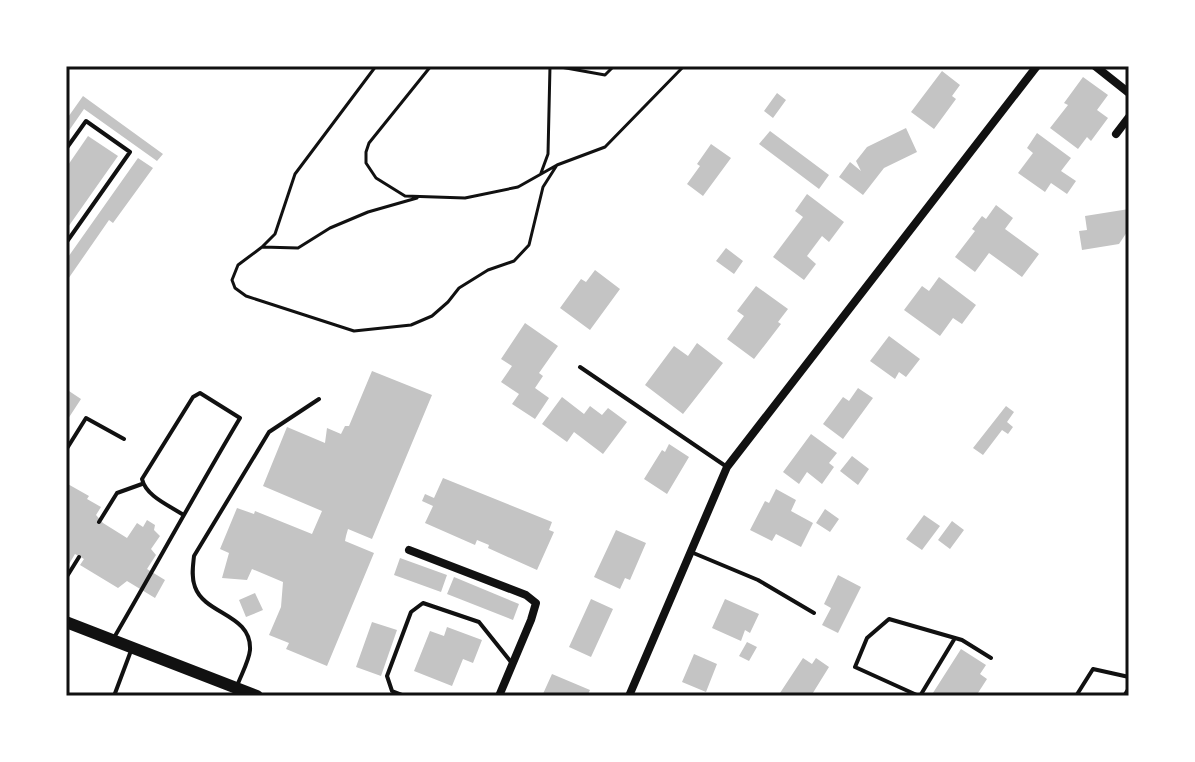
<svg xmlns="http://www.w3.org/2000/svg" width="1195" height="762" font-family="Figtree,sans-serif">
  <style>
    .building { fill: #c4c4c4 }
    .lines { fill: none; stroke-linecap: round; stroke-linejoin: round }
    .path { stroke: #111; stroke-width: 3 }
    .service { stroke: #111; stroke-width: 4 }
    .minor { stroke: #111; stroke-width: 8 }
    .secondary { stroke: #111; stroke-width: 12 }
    .neatline { fill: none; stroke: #111; stroke-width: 3 }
  </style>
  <rect width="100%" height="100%" fill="#fff"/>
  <path class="building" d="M942,71L960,85L952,96L956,99L934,129L911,112Z
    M1083,77L1108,95L1097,110L1108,118L1091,141L1087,137L1078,149L1050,128L1068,105L1064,103Z
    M777,93L786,100L773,118L764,111Z
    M83,96L163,154L157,161L84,109L66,135V120Z
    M906,128L917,152L884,168L863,195L839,177L850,162L861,171L856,161L867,147Z
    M770,131L829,175L819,189L759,144Z
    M1037,133L1071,158L1061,171L1076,181L1067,194L1051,183L1045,192L1018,173L1033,153L1027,148Z
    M88,136L118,156L66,230V168Z
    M711,144L731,158L703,196L687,184L700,166L697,164Z
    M138,158L153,168L113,223L109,220L66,282V260Z
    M807,194L844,222L829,242L822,236L807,256L816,264L804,280L773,257L803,217L795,211Z
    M996,205L1013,218L1005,229L1039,254L1022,277L989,253L975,272L955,257L975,231L972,229L982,216L986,219Z
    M1129,209V233L1127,232L1119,244L1082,250L1079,231L1087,230L1085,216Z
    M726,248L743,261L734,274L716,261Z
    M595,270L620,289L590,330L560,308L581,279L586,282Z
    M939,277L976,305L962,324L953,318L940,336L904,310L922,286L929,291Z
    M756,286L788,309L778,322L781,324L754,359L727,339L744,316L737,311Z
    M525,323L558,346L539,373L543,376L535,388L549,398L535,419L512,404L519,394L501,382L512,366L501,359Z
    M889,336L920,359L906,377L899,372L895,379L870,361Z
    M697,343L723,363L683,414L645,385L674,346L688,356Z
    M372,371L432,395L372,539L348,529L346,536L345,541L374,553L327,666L286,649L289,643L269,635L281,607L283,582L252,569L247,580L222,578L229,553L220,549L237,508L254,514L255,511L312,534L322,511L263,486L287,427L325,443L327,428L341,434L345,426H349Z
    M858,388L873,398L843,439L823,424L843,397L849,401Z
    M66,389L81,399L66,422Z
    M562,397L584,414L590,406L602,415L608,408L627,422L603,454L574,432L567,442L542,424Z
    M1006,406L1014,412L1007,422L1013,427L1008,434L1002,430L983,455L973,448Z
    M811,434L837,453L829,463L834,467L822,484L807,472L799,484L783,472Z
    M669,444L689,457L667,494L644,479L662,450L665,452Z
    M852,456L869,469L858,485L840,471Z
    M443,478L552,522L549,530L554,532L537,570L488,548L489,545L477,540L475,545L425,523L433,506L422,501L425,494L434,498Z
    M66,483L89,496L87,499L101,507L96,515L103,523L127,538L137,523L143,527L147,520L155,525L154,530L160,536L151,549L156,555L147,569L165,580L155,598L127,581L118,588L80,565L84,559L75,554L66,569Z
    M776,489L796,500L791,511L813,523L801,547L776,534L772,541L750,530L765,501L769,503Z
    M825,509L839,519L830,532L816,523Z
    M924,515L940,526L922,550L906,539Z
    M952,521L964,530L950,549L938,540Z
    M616,530L646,543L630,580L625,578L620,589L594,577Z
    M400,558L447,575L441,592L394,575Z
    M838,575L861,587L838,633L822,625L831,608L824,604Z
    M454,577L519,604L513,620L447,594Z
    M255,593L263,610L246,617L239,600Z
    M591,599L613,609L591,657L569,647Z
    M725,599L759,614L750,633L745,630L741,641L712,628Z
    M372,622L397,630L381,676L356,667Z
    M447,627L482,640L473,663L463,659L452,686L414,671L430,631L444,636Z
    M747,642L757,647L749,661L739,656Z
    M961,649L986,665L980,674L987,679L976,696H931Z
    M694,654L717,664L706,692L682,682Z
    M803,658L812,664L816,658L829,667L811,696H778Z
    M552,674L590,690L587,696H542Z"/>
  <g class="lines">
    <path class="path" d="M431,66L369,143L366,152V163L376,178L405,196L465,198L518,187L557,165L605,147L684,66
      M555,66L605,75L614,66
      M541,173L548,154L550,66
      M417,198L368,212L330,228L298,248L262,247L238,265L232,280L235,288L246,296L354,331L411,325L432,316L448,302L459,288L488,270L514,261L529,245L543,187L557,165
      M262,247L275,234L295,174L376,66"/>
    <path class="service" d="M66,149L86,121L130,152L66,243
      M580,367L727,467
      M66,450L86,418L124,439
      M99,522L117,493L142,484
      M691,552L758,580L814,613
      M66,578L79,557
      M115,636C157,564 197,490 240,418L200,393L193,397L142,479C146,496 168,505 182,514
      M237,686C241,675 249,661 250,650C252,614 205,615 195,587C191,577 193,566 194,556L269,432L319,399
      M114,696L132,648
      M405,696L392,691L387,676L411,612L423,603L479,622L511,662
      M919,696L855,667L867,638L889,619L962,640L991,658
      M920,696L955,638
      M1076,696L1093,669L1129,677
      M1124,696L1129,688"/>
    <path class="minor" d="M1095,66L1129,93
      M1116,134L1129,117
      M409,550L526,595L536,603L531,620L499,696
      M629,696L727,467L1037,66"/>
    <path class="secondary" d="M66,622L257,696"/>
  </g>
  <rect width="1195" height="762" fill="none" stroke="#ffffff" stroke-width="136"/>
  <rect x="68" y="68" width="1059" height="626" class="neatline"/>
</svg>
